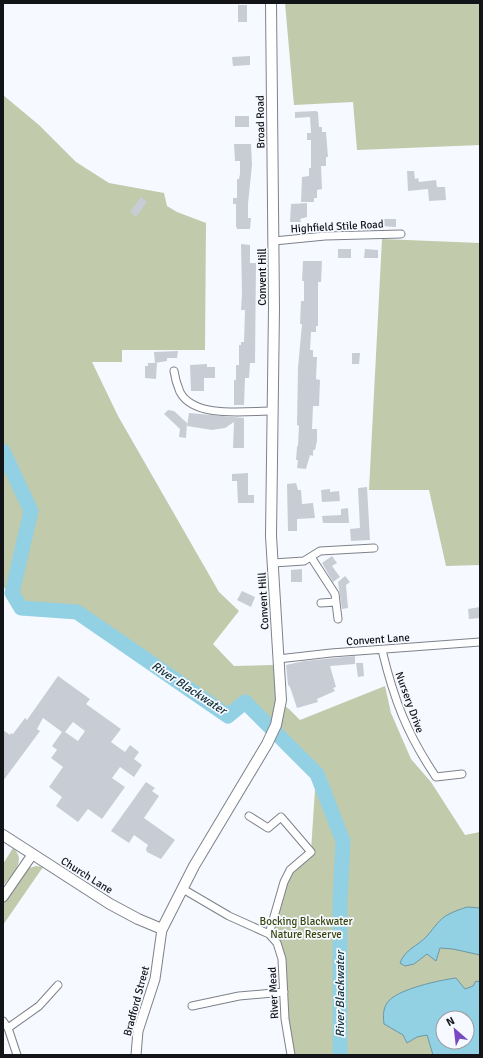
<svg xmlns="http://www.w3.org/2000/svg" width="483" height="1058" font-family="Signika,sans-serif">
  <style>
    .green { fill: #c1caab; fill-rule: evenodd }
    .water { fill: #92d0e4; stroke: #6c98a6; fill-rule: evenodd }
    .lines { fill: none; stroke-linecap: round; stroke-linejoin: round }
    .river { stroke: #92d0e4; stroke-width: 15 }
    .building { fill: #c8cdd5; fill-rule: evenodd }
    .minor-casing { stroke: #7d8289; stroke-width: 9 }
    .tertiary-casing { stroke: #7d8289; stroke-width: 11 }
    .secondary-casing { stroke: #7d8289; stroke-width: 12 }
    .minor { stroke: #fff; stroke-width: 7 }
    .tertiary { stroke: #fff; stroke-width: 9 }
    .secondary { stroke: #fff; stroke-width: 10 }
    .labels { text-anchor: middle; stroke-width: 3.5; stroke-linejoin: round; paint-order: stroke }
    .street-label { font-size: 11px; fill: #121417; stroke: #f6f9ff }
    .park-label { font-size: 11px; fill: #38440a; stroke: #f6f9ff }
    .water-label { font-size: 12px; font-style: italic; fill: #12313a; stroke: #f6f9ff }
  </style>
  <rect width="100%" height="100%" fill="#f6f9ff"/>
  <path class="green" d="M285,3H480V145L357,150L353,102L294,105Z
    M3,95L39,125L76,162L109,183L164,193L167,206L177,212L206,223L205,350H122V362H92L118,416L219,592L239,611L213,644L234,666L273,665L279,702L289,709L300,720L385,686L391,713L411,759L431,782L465,835L480,832V1055H291L282,959L269,934L284,882L311,851L316,774L246,702L228,716L77,612L21,608L12,593L3,587ZM443,1018H467V1042H443Z
    M382,239L480,243V565L446,566L429,490H369Z
    M13,848C28,860 11,876 3,886V864Z
    M36,866L43,867L3,925V903L26,869Z"/>
  <path class="water" d="M467,907L480,908V955L453,949L440,948L436,961L427,954L414,964L405,966L400,963C405,949 418,946 427,936C434,928 439,919 449,914C455,911 461,909 467,907Z
    M456,978L465,989L473,986L476,981L480,982V1055H433L427,1035L417,1037L407,1043L403,1035L384,1024C383,1016 383,1009 387,1003C396,989 441,980 456,978ZM443,1018H467V1042H443Z"/>
  <g class="lines">
    <path class="river" d="M3,451L31,511L12,593L21,608L77,612L228,716L245,702L317,774L343,841L340,901V1055"/>
  </g>
  <path class="building" d="M238,5H247V22H238Z
    M250,56V65L233,66L232,57Z
    M316,111L318,112L319,127H322V132H326L328,157H326V166H321L322,189L317,190V198H314V202H301L302,177L309,176V168H311V140H307V133H311L310,117L295,118V112Z
    M235,116H249V127H235Z
    M234,144H251L252,165L248,204V218H251L250,229H237L236,226V204H233V198H237V179H239L240,174V161H235Z
    M407,171H414L415,179L418,178L419,182L436,180L437,187H445L446,200L429,201L428,189L408,191Z
    M141,197L147,202L136,217L130,212Z
    M307,203V217L300,219L301,222H290L291,204Z
    M381,219H396V227L381,226Z
    M241,244L250,245V263H256L255,363H250L249,378H245L244,405H234V380H236V365H239V345H241V342H244L245,310H241L242,294Z
    M338,249H351V258H338Z
    M365,249L378,250V258H364Z
    M303,261H322L321,282H318V326H316V332H311L310,350H313V357H317L316,379L320,380L319,406H313L312,429H317V441L315,450H313V456L310,455L306,469L297,468L298,460H296L297,447L298,445L299,426L297,425L298,368L302,324H300L301,301H304V281H302Z
    M178,351L177,358H167V361L155,363L154,352Z
    M352,353H360L359,364H352Z
    M148,363H157L156,379L145,378V366H148Z
    M207,364V367H215V378H204V391H191L190,365Z
    M168,410L174,411L187,423L186,438L179,437L180,429L164,414Z
    M189,413L244,418V448H233L234,422L225,428L212,430L187,426Z
    M248,473V495H254V503H238L237,481H232V474Z
    M296,483L298,490H301L302,504L313,503L315,518L297,519V531H288L287,484Z
    M367,487L370,540L351,541L350,529L360,528L358,488Z
    M330,489V492L339,491L340,501L322,502L321,490Z
    M348,508L349,523H323L322,516L341,515V509Z
    M332,556L337,563L332,566L340,577L333,582L322,563Z
    M302,569V582H291V570Z
    M345,576L350,582L346,585L348,608L342,609L338,582Z
    M242,591L255,597L251,607L237,600Z
    M480,607V618L469,619L468,609Z
    M355,656V664L330,666L336,687L333,688L335,691L317,699L318,702L297,708L290,687L288,685L286,665L304,661Z
    M356,663H363L364,676L358,677Z
    M58,676L90,699L86,704L121,729L111,742L125,752L130,745L139,752L134,759L142,765L134,777L120,767L112,778L125,787L102,819L88,809L78,822L56,806L62,797L49,787L63,767L51,758L57,750L52,746L62,732L43,718L37,729L40,731L3,781V730L10,735L11,733L13,734L25,718L27,720ZM73,722L85,731L78,741L65,732Z
    M146,782L155,788L152,791L159,796L144,818L175,840L161,859L147,852L146,849L148,845L134,835L129,843L111,831Z"/>
  <g class="lines">
    <g class="minor-casing">
      <path id="minor" d="M274,241L325,236L401,234
        M174,371C175,378 177,385 180,392C194,419 247,411 272,411
        M311,557L335,594L338,619
        M273,563L304,561L320,551L374,548
        M321,603L336,602
        M382,650C394,700 407,734 436,777L462,774
        M278,659L331,653L480,642
        M249,816L268,828L281,817L311,852L290,870L284,882L269,934
        M183,889L229,916L269,934L277,943L282,959L285,1019L291,1055
        M192,1006L239,996L284,992
        M3,1021L8,1028L17,1055
        M8,1028L39,1006L58,985"/>
    </g>
    <g class="tertiary-casing">
      <path id="tertiary" d="M3,897L32,855
        M136,1055L138,1031L155,979L162,929"/>
    </g>
    <g class="secondary-casing">
      <path id="secondary" d="M3,835L110,904L138,919L162,929L194,866L267,744L276,725L281,700L271,536L274,308L271,3"/>
    </g>
    <use href="#minor" class="minor"/>
    <use href="#tertiary" class="tertiary"/>
    <use href="#secondary" class="secondary"/>
  </g>
  <g class="labels">
    <g class="street-label">
      <text transform="translate(260 122) rotate(-91)" y="4">Broad Road</text>
      <text transform="translate(337 226) rotate(-3)" y="4">Highfield Stile Road</text>
      <text transform="translate(262 277) rotate(-90)" y="4">Convent Hill</text>
      <text transform="translate(263 601) rotate(-93)" y="4">Convent Hill</text>
      <text transform="translate(378 639) rotate(-4)" y="4">Convent Lane</text>
      <text transform="translate(410 702) rotate(70)" y="4">Nursery Drive</text>
      <text transform="translate(87 875) rotate(32)" y="4">Church Lane</text>
      <text transform="translate(273 993) rotate(-93)" y="4">River Mead</text>
      <text transform="translate(136 1001) rotate(-75)" y="4">Bradford Street</text>
    </g>
    <g class="park-label">
      <text x="306" y="925">Bocking Blackwater<tspan x="306" dy="13">Nature Reserve</tspan></text>
    </g>
    <g class="water-label">
      <text transform="translate(189 688) rotate(33)" y="4">River Blackwater</text>
      <text transform="translate(340 994) rotate(-90)" y="4">River Blackwater</text>
    </g>
  </g>
  <rect width="483" height="1058" fill="none" stroke="#121417" stroke-width="8"/>
  <g transform="translate(455 1030) rotate(332)"><circle r="19" fill="#f6f9ff" stroke="#9b9da2"/>
  <path d="M0-3L7 15L0 10L-7 15Z" fill="#7849c1"/>
  <text y="-6" font-size="11" font-weight="bold" text-anchor="middle" fill="#121417">N</text>
  </g>
</svg>
